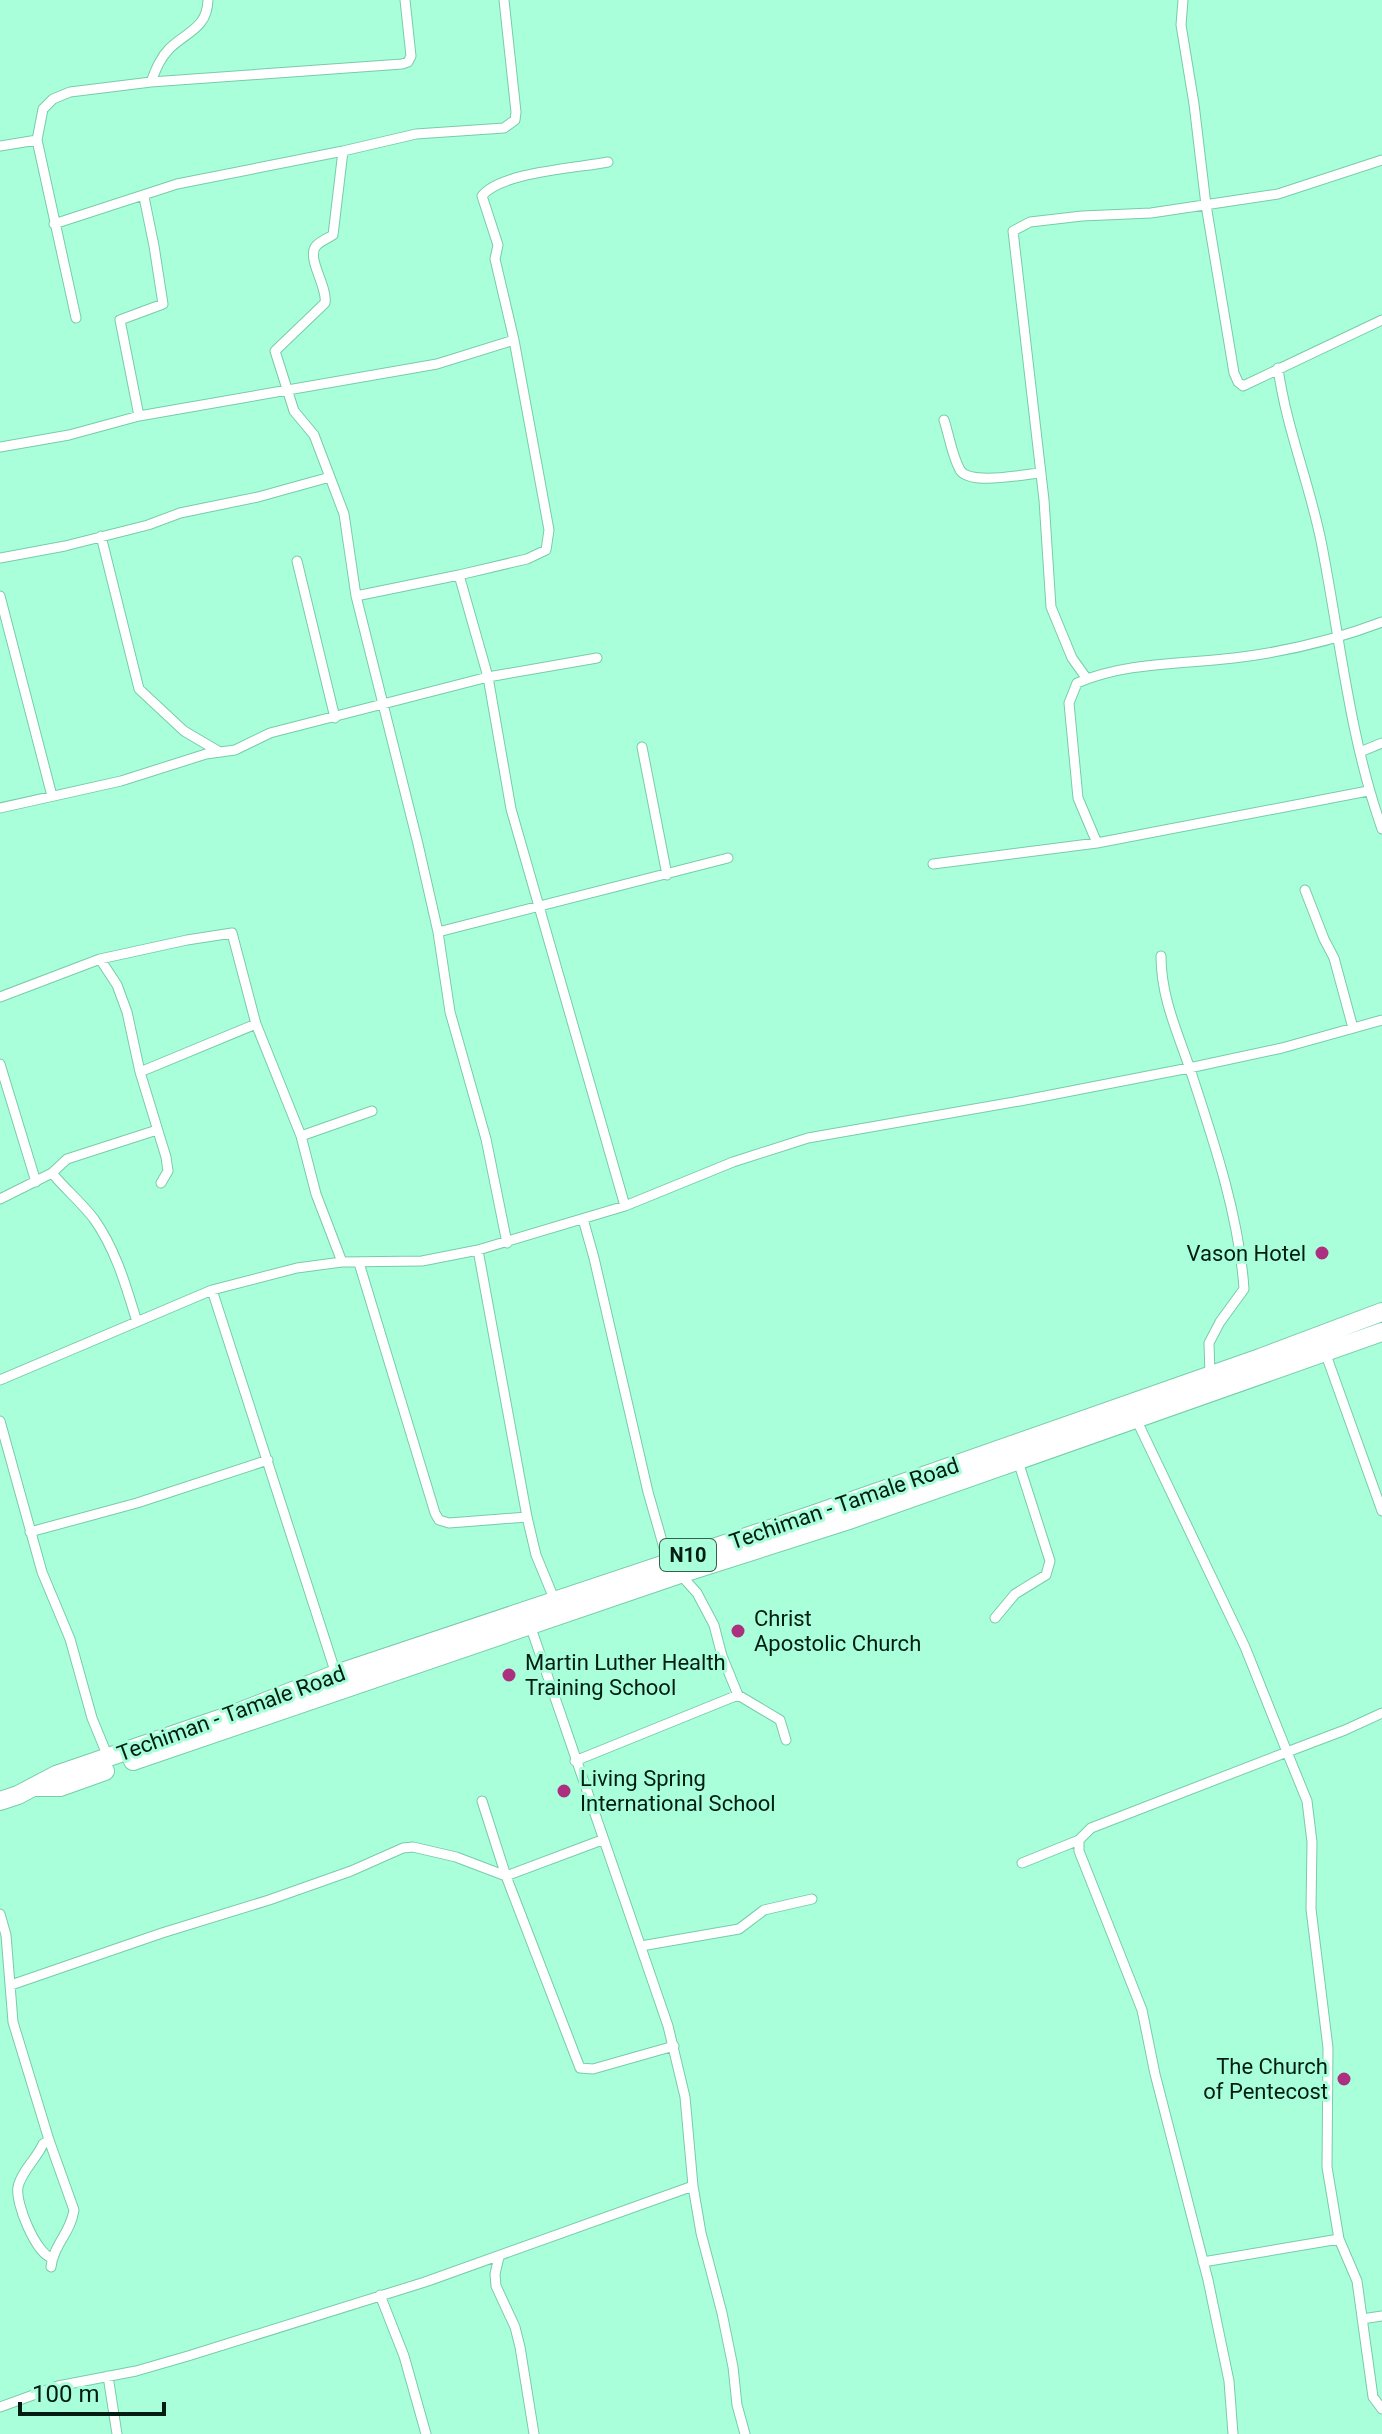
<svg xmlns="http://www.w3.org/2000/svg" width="1382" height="2434" font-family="Roboto,sans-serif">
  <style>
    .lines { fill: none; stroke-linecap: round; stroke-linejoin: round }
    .street-casing { stroke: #7ca; stroke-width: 11 }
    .highway-casing { stroke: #7ca; stroke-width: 20 }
    .street { stroke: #fff; stroke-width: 9 }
    .highway { stroke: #fff; stroke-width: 18 }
    .poi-dot { fill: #ad3080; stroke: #a9ffda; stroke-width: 3 }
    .labels { text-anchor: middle; stroke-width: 6; stroke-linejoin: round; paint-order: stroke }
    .shield { fill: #a9ffda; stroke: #34614f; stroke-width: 2 }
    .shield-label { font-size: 20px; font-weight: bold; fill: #021d13 }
    .poi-label { font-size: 22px; fill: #021d13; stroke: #a9ffda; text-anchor: start }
    .street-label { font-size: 22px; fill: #021d13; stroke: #a9ffda }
  </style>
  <rect width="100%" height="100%" fill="#a9ffda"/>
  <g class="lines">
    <g class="street-casing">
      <path id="street" d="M1183,0L1181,25L1194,104L1206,205L1234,373L1238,382L1243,386L1382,320
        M151,82C156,69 160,58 170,48C188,31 207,28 208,0
        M0,146L37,140
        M343,151L333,235C328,238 319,242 316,246C306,258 328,287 325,303L275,351L294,411L314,435L344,514L356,596L418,844L438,932L450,1012L486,1139L507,1243
        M54,224L177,184L343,151L416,134L504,128L515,120L516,112L504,0
        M76,318L37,140L43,109L53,99L70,92L151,82L402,64L408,62L411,56L405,0
        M1278,368C1286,427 1309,482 1321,541C1340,637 1349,736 1382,829
        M139,416L120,320L163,304L154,246L144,197
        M944,420C949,435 952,456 960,470C970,486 1024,474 1041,473
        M0,447L69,435L139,416L437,364L514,340
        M101,536L139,689L184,731L218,751
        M0,558L65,546L148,525L180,513L258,497L330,477
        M297,561L335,718
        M459,575L527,559L546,550L549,530L514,340L495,259L498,245L482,196C500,172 578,168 608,162
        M0,596L52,796
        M356,596L459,575L488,677L511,809L625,1206
        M1087,679L1072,658L1051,607L1044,500L1013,231L1030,222L1082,216L1151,213L1278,194L1382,160
        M642,747L667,875
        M1360,752L1382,743
        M0,808L121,781L206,754L235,750L270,733L488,677L597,658
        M1097,843L1078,798L1069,703L1077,683C1125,662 1183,664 1234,658C1284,652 1335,640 1382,622
        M933,864L1097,843L1368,791
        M1305,890L1324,939L1334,958L1353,1028
        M438,932L728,858
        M1161,956C1161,997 1177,1031 1190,1069C1213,1139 1239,1215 1244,1289L1220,1322L1209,1343L1210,1375
        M100,959L117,985L127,1012L140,1072L166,1157L168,1171L161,1183
        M0,997L100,959L187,940L232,933L256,1024L301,1136L316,1194L342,1262
        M0,1064L36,1182
        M140,1072L256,1024
        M301,1136L372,1111
        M52,1173C65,1189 82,1203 94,1219C116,1250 126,1286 137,1322
        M0,1199L52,1173L67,1159L157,1130
        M583,1219L594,1258L648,1492L668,1562
        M478,1250L527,1517L536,1555L555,1601
        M359,1263L435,1513L439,1520L449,1523L527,1517
        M212,1290L336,1674
        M1325,1352L1382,1511
        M0,1380L212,1290L297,1268L342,1262L422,1261L478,1250L625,1206L733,1162L808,1138L1025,1100L1189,1068L1282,1048L1382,1020
        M1136,1419L1245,1647L1287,1752L1345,1730L1382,1713
        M0,1421L42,1572L70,1639L92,1718L108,1757
        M30,1532L137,1503L268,1460
        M680,1574L697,1593L714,1625L722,1656L738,1695L780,1720L786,1740
        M995,1618L1015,1594L1046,1575L1050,1561L1018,1461
        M575,1761L738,1695
        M482,1801L506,1876L580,2068L593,2069L674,2046
        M1022,1863L1079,1840
        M0,1914L6,1935L13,2022L49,2140L74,2210C71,2232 53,2246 51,2267
        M641,1946L739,1929L764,1910L812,1899
        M11,1985L162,1933L269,1900L351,1871L403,1848L413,1847L456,1857L506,1876L602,1840
        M49,2140L43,2144C37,2158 21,2172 18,2187C15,2203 36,2254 52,2258
        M693,2186L701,2233L722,2313L733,2367L737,2405L745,2434
        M499,2257L495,2274L496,2286L515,2327L520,2347L534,2434
        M1203,2262L1339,2239
        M380,2295L404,2356L426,2434
        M1362,2319L1382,2316
        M108,2376L117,2434
        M0,2407L58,2386L136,2371L188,2356L425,2282L693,2186L685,2097L668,2026L530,1625
        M1233,2434L1229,2381L1208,2280L1155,2074L1142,2010L1079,1851V1840L1091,1828L1287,1752L1307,1801L1312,1842L1311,1909L1328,2048L1327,2167L1339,2239L1357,2281L1373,2397L1382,2409"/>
    </g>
    <g class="highway-casing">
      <path id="highway" d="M133,1761L680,1574L846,1521L1382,1332
        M37,1787H60L105,1771
        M0,1801L18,1795L56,1775L234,1714L336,1674L812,1515L1260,1358L1382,1312"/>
    </g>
    <use href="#street" class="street"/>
    <use href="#highway" class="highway"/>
  </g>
  <g class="poi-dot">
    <circle cx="1322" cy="1253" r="8"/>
    <circle cx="738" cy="1631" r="8"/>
    <circle cx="509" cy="1675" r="8"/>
    <circle cx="564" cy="1791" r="8"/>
    <circle cx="1344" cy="2079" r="8"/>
  </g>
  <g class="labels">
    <rect class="shield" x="660" y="1539" width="56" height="32" rx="6"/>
    <g class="shield-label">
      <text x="688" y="1562">N10</text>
    </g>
    <g class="poi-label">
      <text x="1306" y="1261" text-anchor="end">Vason Hotel</text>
      <text x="754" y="1626">Christ<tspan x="754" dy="25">Apostolic Church</tspan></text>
      <text x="525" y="1670">Martin Luther Health<tspan x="525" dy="25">Training School</tspan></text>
      <text x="580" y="1786">Living Spring<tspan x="580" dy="25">International School</tspan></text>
      <text x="1328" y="2074" text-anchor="end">The Church<tspan x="1328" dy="25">of Pentecost</tspan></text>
    </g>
    <g class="street-label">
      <text transform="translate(844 1503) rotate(-19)" y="8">Techiman - Tamale Road</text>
      <text transform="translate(231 1713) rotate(-20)" y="8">Techiman - Tamale Road</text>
    </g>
  </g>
  <path d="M20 2402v12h144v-12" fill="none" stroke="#021d13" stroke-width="4"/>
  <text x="32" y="2402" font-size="24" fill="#021d13" stroke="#a9ffda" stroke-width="6" paint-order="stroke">100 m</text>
</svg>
